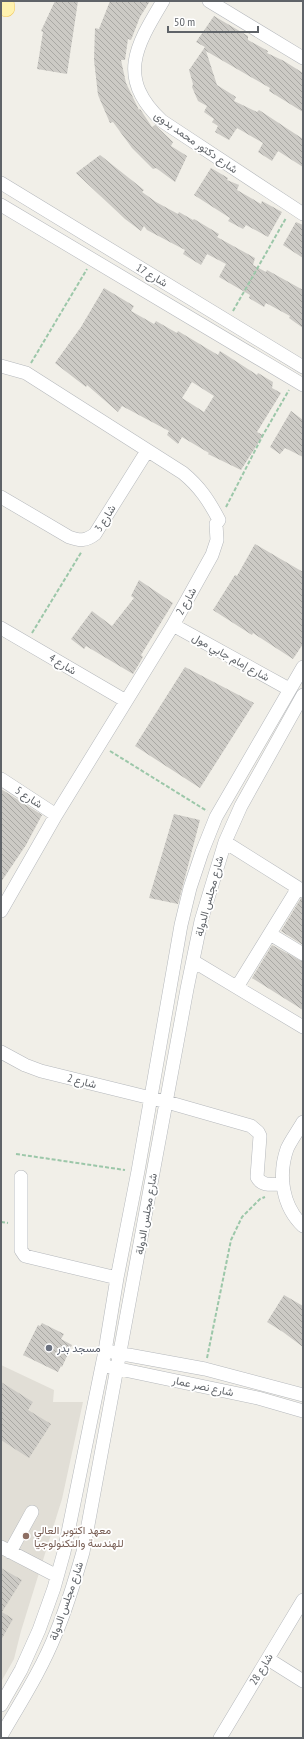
<svg xmlns="http://www.w3.org/2000/svg" width="304" height="1739" font-family="'PT Sans Narrow',Vazirmatn,sans-serif">
  <style>
    .education { fill: #e1ded6 }
    .building { fill: url(#building-back-hatch); fill-rule: evenodd }
    .lines { fill: none; stroke-linecap: round; stroke-linejoin: round }
    .minor-casing { stroke: #b5b8bc; stroke-width: 14 }
    .major-casing { stroke: #f2c960; stroke-width: 18 }
    .path { stroke: #9cc7a9; stroke-width: 2; stroke-dasharray: 4 2; stroke-linecap: butt }
    .minor { stroke: #fff; stroke-width: 13 }
    .major { stroke: #fff2af; stroke-width: 17 }
    .worship-dot { fill: #6b7280; stroke: #fff; stroke-width: 1.5 }
    .education-dot { fill: #8d6e63; stroke: #fff; stroke-width: 1.5 }
    .labels { text-anchor: middle; stroke-width: 3.5; stroke-linejoin: round; paint-order: stroke }
    .street-label { font-size: 11px; fill: #5f6368; stroke: #fff }
    .worship-label { font-size: 11px; fill: #5b616d; stroke: #fff; text-anchor: start }
    .education-label { font-size: 11px; fill: #785e54; stroke: #fff; text-anchor: start }
  </style>
  <defs>
    <pattern id="building-back-hatch" width="6" height="6" patternUnits="userSpaceOnUse"><rect width="6" height="6" fill="#cccac5"/><path d="M-1 5l2 2M0 0l6 6M5-1l2 2" fill="none" stroke="#a9a8a4"/></pattern>
  </defs>
  <rect width="100%" height="100%" fill="#f1efe8"/>
  <path class="education" d="M1,1365L54,1390L53,1402H83L62,1499L21,1631L14,1659L1,1682Z"/>
  <path class="building" d="M55,1H78L67,74L37,69L43,32L41,31Z
    M110,1H150L140,17L131,40L128,39L125,60H121L126,83L139,110L140,109L152,127L155,125L173,142L171,146L187,156L175,182L156,168L153,169L132,148L113,122L110,123L98,95L94,60L95,28L99,29Z
    M214,16L248,36V40L268,51L267,53L284,61L303,73V112L269,91L270,88L206,51L217,85L236,97L234,101L257,112L259,110L303,139V167L278,151L272,161L258,152L263,143L237,128L229,140L215,132L218,126L212,122L214,119L204,112L207,106L198,101L192,87L193,84L189,70L205,47L196,42Z
    M100,155L144,190L142,192L156,202L178,214L179,212L193,220L194,219L219,234L217,237L255,258L253,265L266,272L267,270L303,290V328L289,318L290,316L266,303L264,307L249,298L250,295L219,277L226,264L207,254L201,265L183,254L185,250L147,230L144,226L141,231L125,219L76,173Z
    M211,168L228,178L227,180L239,185L237,190L261,204L262,201L282,212L268,237L246,225L243,229L228,221L230,218L194,195Z
    M296,222L303,225V258L283,245Z
    M104,288L134,306L131,311L154,324L156,321L177,333L178,331L218,355L220,351L257,375L258,373L273,382L272,388L281,393L257,432L263,435L241,470L208,454L209,453L182,437L178,444L167,435L169,431L122,406L118,412L87,385L86,387L55,363L81,327ZM192,382L214,396L204,412L182,398Z
    M291,411L303,420V457L285,448L280,454L270,447Z
    M255,544L303,572V644L293,659L253,633L252,635L213,610L235,575L237,576Z
    M139,580L173,603L141,655L143,657L133,674L86,646L84,649L71,639L92,611L112,626L134,598L131,596Z
    M185,667L254,703L200,788L135,746Z
    M1,789L42,815L26,845L1,882Z
    M174,814L200,820L178,904L149,898Z
    M301,898L303,899V945L281,931Z
    M272,945L303,962V1010L252,978Z
    M284,1295L303,1306V1347L283,1332L267,1322Z
    M42,1323L64,1334L61,1339L72,1345L62,1367L61,1366L58,1372L23,1355L38,1325L40,1326Z
    M1,1382L33,1402L28,1410L51,1424L29,1458L1,1440Z
    M1,1568L22,1580L2,1612L13,1619L1,1640Z"/>
  <g class="lines">
    <g class="minor-casing">
      <path id="minor" d="M163,1C136,46 116,78 162,121L303,214
        M209,1L303,58
        M1,183L303,367
        M1,205L303,385
        M1,366L26,373L183,473C200,487 209,501 219,520L216,524L217,540L212,555L173,625L56,815L1,911
        M1,497L69,537C80,541 86,541 95,534L147,451
        M173,625L289,689
        M1,628L126,701
        M1,779L56,815
        M225,842L303,891
        M270,934L303,954
        M193,961L303,1027
        M237,987L298,888
        M1,1052L25,1065L41,1071L167,1102L251,1126L258,1132L260,1136L257,1177C262,1187 273,1184 283,1184
        M303,1122C298,1131 291,1140 287,1149C278,1175 282,1206 303,1226
        M21,1177V1250L25,1256L117,1278
        M112,1352L205,1369L303,1395
        M110,1367L258,1398L303,1411
        M1,1547L57,1576
        M10,1552L32,1512
        M268,1659L303,1681
        M1,1705L21,1670L39,1630L54,1588L64,1552L105,1351L117,1278L138,1171L181,925L190,888L202,852L216,817L303,667
        M1,1736C20,1703 42,1669 56,1633C67,1607 75,1580 83,1552L187,989L201,921L225,842L241,806L303,695
        M220,1738L303,1600"/>
    </g>
    <g class="major-casing">
      <path id="major" d="M5,1L6,8"/>
    </g>
    <path class="path" d="M233,311L286,218
      M31,363L87,269
      M226,507L263,435L289,390
      M32,633L82,551
      M110,751L207,811
      M16,1154L125,1170
      M1,1222L8,1223
      M207,1358L231,1240L242,1217L260,1199L265,1197"/>
    <use href="#minor" class="minor"/>
    <use href="#major" class="major"/>
  </g>
  <circle class="worship-dot" cx="49" cy="1348" r="4"/>
  <circle class="education-dot" cx="26" cy="1536" r="4"/>
  <g class="labels">
    <g class="street-label">
      <text transform="translate(196 142) rotate(35)" y="4">شارع دكتور محمد بدوى</text>
      <text transform="translate(152 275) rotate(31)" y="4">شارع 17</text>
      <text transform="translate(105 518) rotate(-58)" y="4">شارع 3</text>
      <text transform="translate(186 601) rotate(-61)" y="4">شارع 2</text>
      <text transform="translate(231 657) rotate(29)" y="4">شارع إمام جابي مول</text>
      <text transform="translate(63 664) rotate(31)" y="4">شارع 4</text>
      <text transform="translate(29 797) rotate(33)" y="4">شارع 5</text>
      <text transform="translate(209 896) rotate(-75)" y="4">شارع مجلس الدولة</text>
      <text transform="translate(82 1081) rotate(14)" y="4">شارع 2</text>
      <text transform="translate(146 1214) rotate(-80)" y="4">شارع مجلس الدولة</text>
      <text transform="translate(203 1386) rotate(12)" y="4">شارع نصر عمار</text>
      <text transform="translate(66 1601) rotate(-71)" y="4">شارع مجلس الدولة</text>
      <text transform="translate(261 1669) rotate(-59)" y="4">شارع 28</text>
    </g>
    <g class="worship-label">
      <text x="57" y="1352">مسجد بدر</text>
    </g>
    <g class="education-label">
      <text x="34" y="1534">معهد اكتوبر العالي<tspan x="34" dy="13">للهندسة والتكنولوجيا</tspan></text>
    </g>
  </g>
  <rect width="304" height="1739" fill="none" stroke="#5f6368" stroke-width="4"/>
  <path d="M168 26v6h90v-6" fill="none" stroke="#5f6368" stroke-width="2"/>
  <text x="174" y="26" font-size="12" fill="#5f6368" stroke="#ffffff" stroke-width="3" paint-order="stroke">50 m</text>
</svg>
